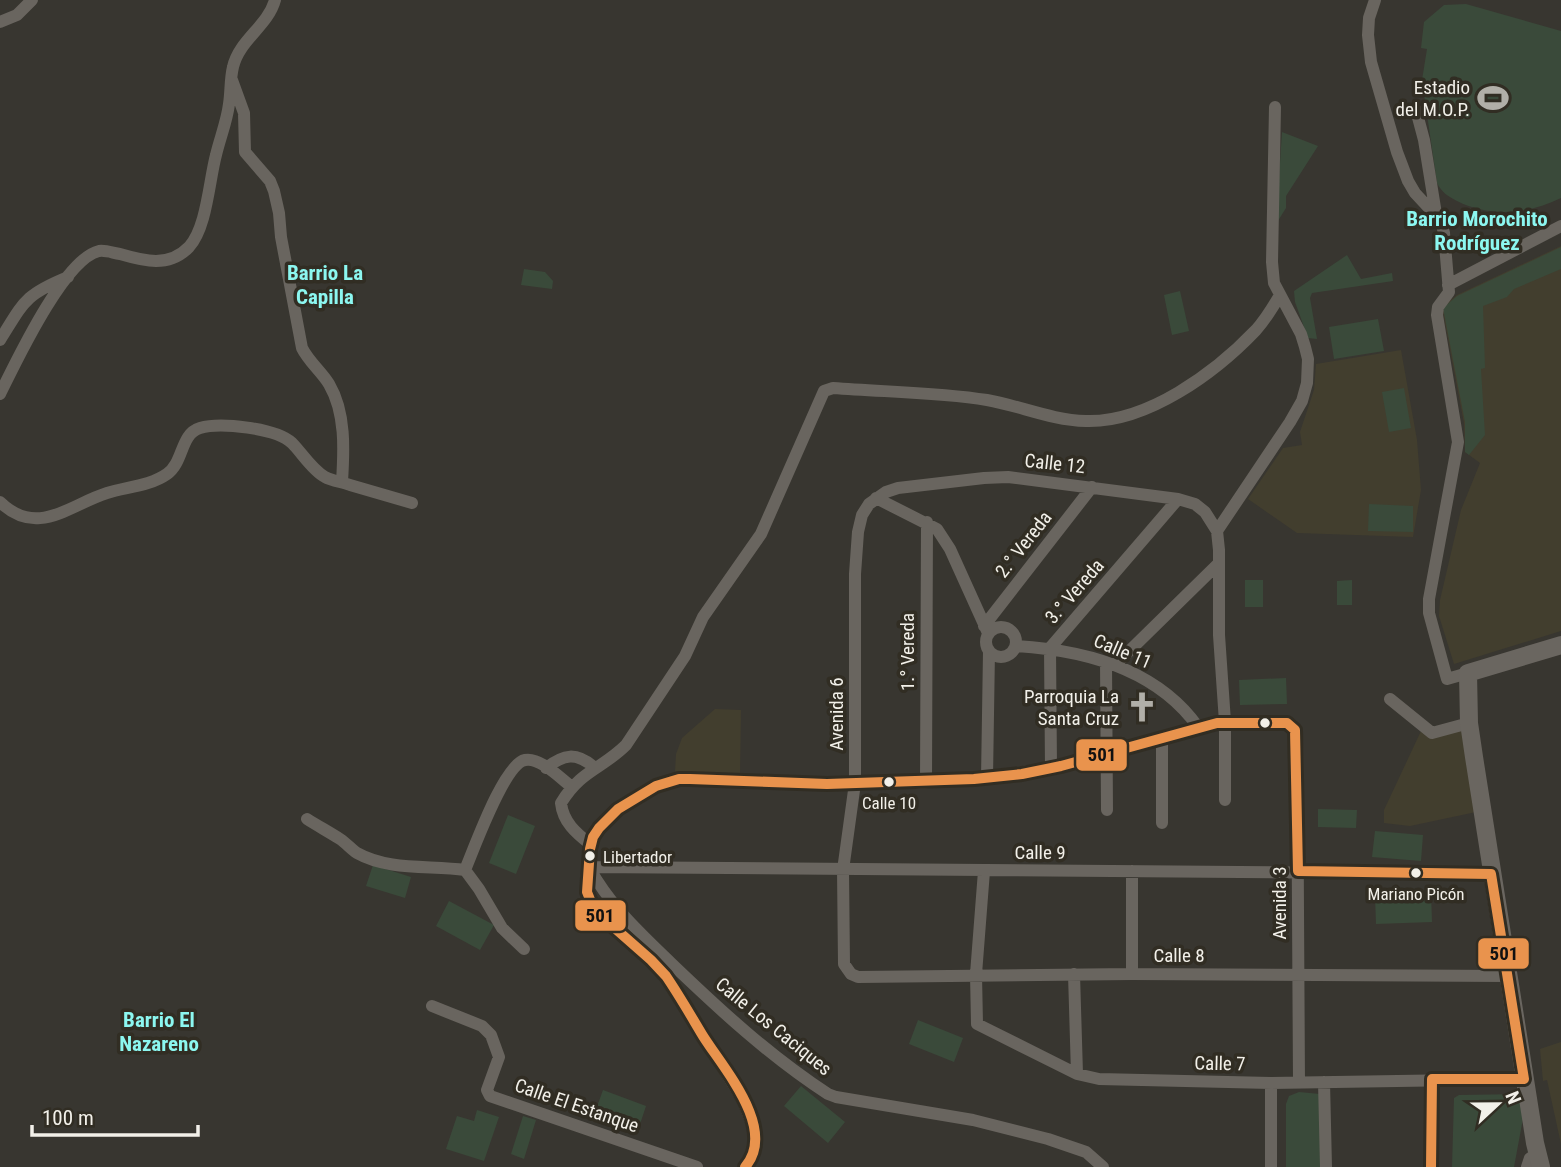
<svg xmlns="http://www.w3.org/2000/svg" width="1561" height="1167" font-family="'Roboto Condensed',sans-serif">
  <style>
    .built { fill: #423e2e }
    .green { fill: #3a4a3a }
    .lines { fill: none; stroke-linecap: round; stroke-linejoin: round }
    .minor { stroke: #69655f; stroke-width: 12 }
    .secondary { stroke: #6a6660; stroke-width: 18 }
    .bus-1-casing { stroke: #312d23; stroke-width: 16 }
    .bus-1 { stroke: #e9934d; stroke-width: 10 }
    .bus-dot { fill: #f2f0e9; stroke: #312d23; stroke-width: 2.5 }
    .labels { text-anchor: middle; stroke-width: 7; stroke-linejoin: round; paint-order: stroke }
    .bus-label { font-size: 17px; fill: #f2f0e9; stroke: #312d23 }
    .poi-label { font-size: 19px; fill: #f2f0e9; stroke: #312d23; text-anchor: end }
    .street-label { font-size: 19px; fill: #f2f0e9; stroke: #312d23 }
    .neighbourhood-label { font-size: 21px; font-weight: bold; fill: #8cf7f0; stroke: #312d23 }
    .line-badge { stroke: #312d23; stroke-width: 2.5 }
    .pale-badge-label { font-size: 19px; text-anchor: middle; font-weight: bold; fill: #111 }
  </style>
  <rect width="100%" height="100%" fill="#383630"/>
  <path class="built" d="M1561,246V631L1454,664L1439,616L1440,600L1461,510L1480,463L1465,452L1464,423L1442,307L1457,295Z
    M1401,350L1417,440L1421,490L1413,537L1297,533L1248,499L1283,448L1302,445L1300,432L1314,390L1316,364Z
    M715,709L741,710L740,776L675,772L676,754L682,738Z
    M1465,729L1476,812L1410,826L1384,823V810L1421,731Z
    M1561,1042V1144L1547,1080L1543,1081L1540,1049Z"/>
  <path class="green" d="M1466,4L1561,31V198C1528,214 1491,218 1457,201C1448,196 1442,193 1437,183L1422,80L1427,49L1421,48L1424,22L1444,5Z
    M1282,132L1318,146L1286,196V208L1276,224Z
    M1561,247V269L1514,289L1507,297L1483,306L1485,368L1481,369L1485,435L1469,455L1465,452V422L1443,308L1457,296Z
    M1347,255L1361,279L1392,273L1393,281L1312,293L1310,298L1317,339L1308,338L1295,302L1294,291Z
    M524,269L545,272L553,281L552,289L521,285Z
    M1180,291L1189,331L1172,335L1164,295Z
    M1378,319L1384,351L1334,359L1329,327Z
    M1404,388L1411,428L1389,432L1382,392Z
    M1369,504L1413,506V532L1368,531Z
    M1245,580H1263V607H1245Z
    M1352,580V605H1337V581Z
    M1286,678L1287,704L1240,705L1239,680Z
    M1318,809L1357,810L1356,828L1318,827Z
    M508,815L535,826L516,874L489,863Z
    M1375,831L1423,835L1421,861L1372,857Z
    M373,865L411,877L405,898L366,886Z
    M1431,893L1432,922L1376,924L1375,895Z
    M449,901L494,925L480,950L436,926Z
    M918,1020L963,1038L954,1062L909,1044Z
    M801,1086L845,1122L828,1143L784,1106Z
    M603,1090L646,1106L638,1130L594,1115Z
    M1299,1092L1320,1094L1325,1167H1286V1104L1289,1096Z
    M1524,1094V1113L1514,1167H1452L1454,1098L1459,1095Z
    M477,1110L499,1117L484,1161L446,1149L457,1116L474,1121Z
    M523,1116L536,1120L524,1159L511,1154Z"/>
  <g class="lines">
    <path class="minor" d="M1375,0L1369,18L1368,35L1371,62L1397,152L1408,181L1415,193L1441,221L1444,233L1449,292L1438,307L1437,315L1458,442L1429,599V613L1447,679L1468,673
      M0,22L17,15L32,0
      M232,80L244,113L245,152L270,181L274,191L279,213L281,237L302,348C309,362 321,371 329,384C346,413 344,450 342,482
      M1416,110L1424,140L1436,214
      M1448,285L1561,226
      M0,340C24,302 24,295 68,277
      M0,394C16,362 64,259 99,251C106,250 113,253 120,254C144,261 169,268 189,247C207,227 209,181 216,155C220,138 227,121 229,104C231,91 230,79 233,67C239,40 268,26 275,0
      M876,498L937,529L950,549L988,633
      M0,502C37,538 69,505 107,493C126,487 150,486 167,474C184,462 180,434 200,428C220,422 276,428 292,443C302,453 312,470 325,477C332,481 342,482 350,485C371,491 391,497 412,503
      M1217,531L1290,422L1302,401L1307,383L1308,359L1305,347L1301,334L1274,283L1272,262L1275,107
      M984,626L1092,487
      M986 642a15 15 0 1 1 30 0a15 15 0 1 1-30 0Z
      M1016,646C1084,650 1156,668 1198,727
      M1106,662L1107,810
      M1115,665L1219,563
      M1390,699L1432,733L1469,723
      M1162,737V823
      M546,768C564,754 576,752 594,767
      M1051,768L1050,648L1178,499
      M987,778L989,651
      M926,782L927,522
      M1225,800V722L1219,635V550L1217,531L1205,512L1195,504L1178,499L1008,477L984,478L898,488L886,492L869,504L862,515L858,532L855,574V783L843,870L844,964L851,974L858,977L1132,974L1508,976
      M307,819C318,826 329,832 340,839C346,843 351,849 357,853C389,871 430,865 465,870
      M590,844C576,833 563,822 561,803C581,770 602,769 626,745L685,656L703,617L761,534L824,391L833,388C884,392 937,392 987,400C1021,406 1051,420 1086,421C1147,423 1215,373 1256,330C1265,320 1273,307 1280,295
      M589,867L1491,874
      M589,867C610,906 641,934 672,964C721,1011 771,1057 828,1094L836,1097L973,1120L1048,1139L1086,1152L1103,1167
      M465,870C474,849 504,764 525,760C540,757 560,778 572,787
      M465,870L479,889L502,928L524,949
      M984,871L976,974L977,1024L1077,1074L1099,1079L1271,1083L1524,1079
      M1074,974L1077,1074
      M1132,974V871
      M432,1006L482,1026L491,1035L499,1057L487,1090L490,1096L697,1167
      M1324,1082L1326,1167
      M745,1167L752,1158L756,1134L743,1100L670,982L651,960L606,921L588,899L586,879L589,867L590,844L601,824L612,814L626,803L659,786L680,779L766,783H913L975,779L1051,768L1198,727L1225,722L1287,723L1292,725L1297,737L1299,1083
      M1271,1167V1083
      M1431,1167L1432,1079
      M1527,1167L1530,1158"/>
    <path class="secondary" d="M1541,1167L1535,1143L1474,757L1469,723L1468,673L1561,645"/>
    <g class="bus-1-casing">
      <path id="bus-1" d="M745,1167C778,1129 723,1068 703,1036C691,1016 679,995 666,976L651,960L601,916L593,907L587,892L590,849L593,837L599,828L618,809L656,786L679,779H690L827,784L974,779L1022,774L1061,766L1217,723H1287L1295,730L1298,871L1491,874L1524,1079H1432L1431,1167"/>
    </g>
    <use href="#bus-1" class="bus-1"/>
  </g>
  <defs>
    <g id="stadium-bare" transform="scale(2.415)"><path d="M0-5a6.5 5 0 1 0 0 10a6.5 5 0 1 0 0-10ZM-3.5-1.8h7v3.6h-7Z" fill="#b1afa8" stroke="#312d23" stroke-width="2.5" paint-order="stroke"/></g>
    <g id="church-bare" transform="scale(2.415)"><path d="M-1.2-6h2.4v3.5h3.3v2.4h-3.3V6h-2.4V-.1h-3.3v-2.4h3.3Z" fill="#b1afa8" stroke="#312d23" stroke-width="2.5" paint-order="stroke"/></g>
  </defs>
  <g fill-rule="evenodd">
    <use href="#stadium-bare" x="1493" y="98"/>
    <use href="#church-bare" x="1142" y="707"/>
  </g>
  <g class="bus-dot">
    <circle cx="1265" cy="723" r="6"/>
    <circle cx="889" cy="782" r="6"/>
    <circle cx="590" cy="856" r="6"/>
    <circle cx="1416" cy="873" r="6"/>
  </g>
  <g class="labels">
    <g class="bus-label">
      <text x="889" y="809">Calle 10</text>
      <text x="603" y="863" text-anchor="start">Libertador</text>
      <text x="1416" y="900">Mariano Picón</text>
    </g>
    <g class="poi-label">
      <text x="1470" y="94">Estadio<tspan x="1470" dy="22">del M.O.P.</tspan></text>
      <text x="1119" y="703">Parroquia La<tspan x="1119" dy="22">Santa Cruz</tspan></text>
    </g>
    <g class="street-label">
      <text transform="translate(1055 463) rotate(6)" y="7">Calle 12</text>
      <text transform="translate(1023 544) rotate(-52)" y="7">2.° Vereda</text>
      <text transform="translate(1074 591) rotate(-49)" y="7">3.° Vereda</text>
      <text transform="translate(1123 651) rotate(23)" y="7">Calle 11</text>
      <text transform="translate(907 652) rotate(-90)" y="7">1.° Vereda</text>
      <text transform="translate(836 714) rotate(-90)" y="7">Avenida 6</text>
      <text x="1040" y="859">Calle 9</text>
      <text transform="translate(1279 903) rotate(-90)" y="7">Avenida 3</text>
      <text x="1179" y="962">Calle 8</text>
      <text transform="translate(774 1026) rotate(39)" y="7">Calle Los Caciques</text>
      <text transform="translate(1220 1063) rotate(1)" y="7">Calle 7</text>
      <text transform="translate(577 1105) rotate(19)" y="7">Calle El Estanque</text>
    </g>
    <g class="neighbourhood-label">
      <text x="1477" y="226">Barrio Morochito<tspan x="1477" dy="24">Rodríguez</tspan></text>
      <text x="325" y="280">Barrio La<tspan x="325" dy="24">Capilla</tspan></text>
      <text x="159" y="1027">Barrio El<tspan x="159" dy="24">Nazareno</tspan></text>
    </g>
  </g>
  <g class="line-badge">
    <rect x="1075" y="738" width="53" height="34" rx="7" fill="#e9934d"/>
    <rect x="574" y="899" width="53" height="33" rx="7" fill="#e9934d"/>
    <rect x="1477" y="937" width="53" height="33" rx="7" fill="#e9934d"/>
  </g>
  <g class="pale-badge-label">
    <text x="1102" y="761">501</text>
    <text x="600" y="922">501</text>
    <text x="1504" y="960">501</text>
  </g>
  <g transform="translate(1498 1104) rotate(68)" stroke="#312d23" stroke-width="5" paint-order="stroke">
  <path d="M0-5L12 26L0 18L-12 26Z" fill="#f2f0e9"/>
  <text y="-10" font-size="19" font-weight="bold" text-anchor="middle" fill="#f2f0e9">N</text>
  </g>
  <path d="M32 1125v10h166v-10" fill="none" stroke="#f2f0e9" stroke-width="3.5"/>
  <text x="42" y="1125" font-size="21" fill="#f2f0e9" stroke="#312d23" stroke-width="5" paint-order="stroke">100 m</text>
</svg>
